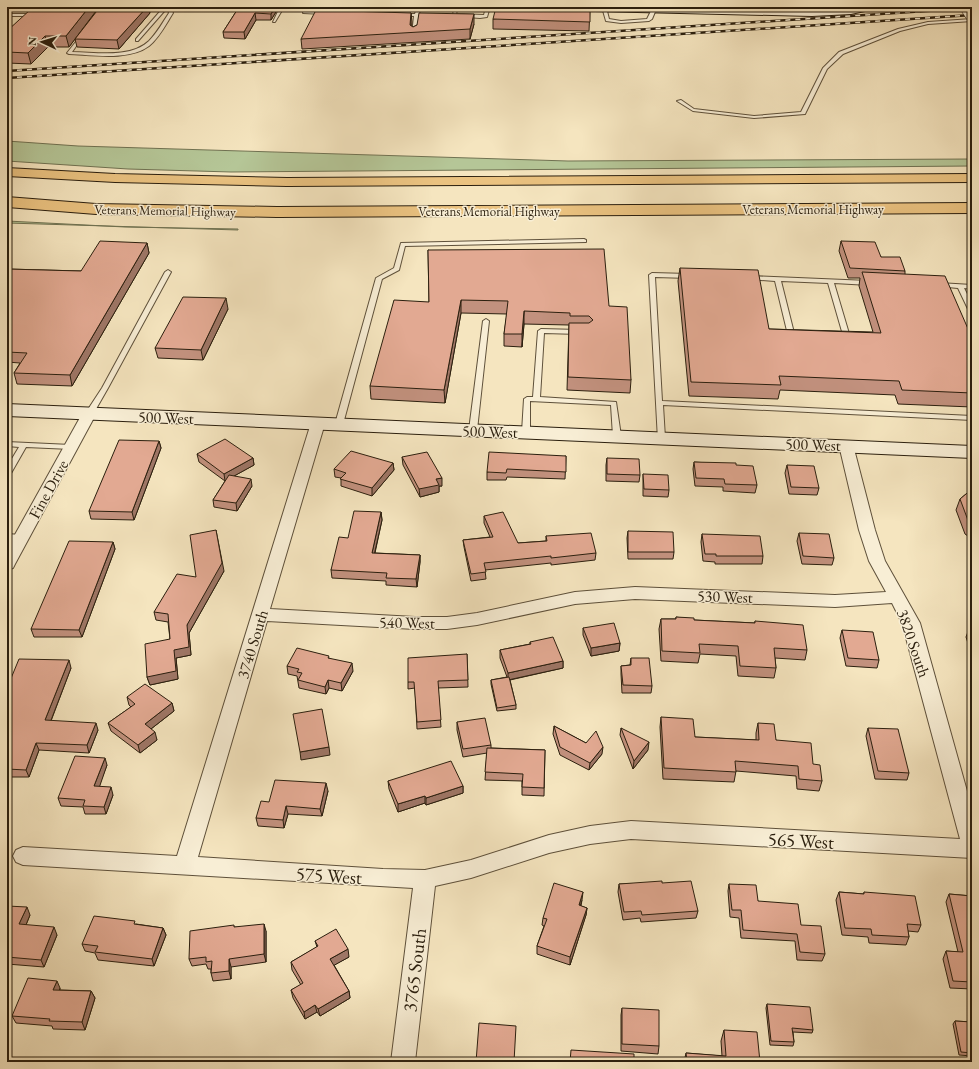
<svg xmlns="http://www.w3.org/2000/svg" width="979" height="1069" font-family="'EB Garamond',serif">
  <style>
    .green { fill: #b5c697; stroke: #707252 }
    .lines { fill: none; stroke-linecap: round; stroke-linejoin: round }
    .lane-casing { stroke: #5e503a; stroke-width: 2 }
    .street-casing { stroke: #5e503a; stroke-width: 2 }
    .secondary-casing { stroke: #2b1f0e; stroke-width: 2 }
    .highway-casing { stroke: #2b1f0e; stroke-width: 2 }
    .lane { fill: #f8eed5; fill-rule: evenodd }
    .street { fill: #f8eed5; fill-rule: evenodd }
    .secondary { fill: #f8eed5; fill-rule: evenodd }
    .highway { fill: #eac280; fill-rule: evenodd }
    .rail-casing { stroke: #2b1f0e; stroke-width: 2.5 }
    .rail { stroke: #f8eed5; stroke-width: 1.5; stroke-dasharray: 5; stroke-linecap: butt }
    .secondary-bridge-casing { stroke: #2b1f0e; stroke-width: 13; stroke-linecap: butt }
    .secondary-bridge { stroke: #f8eed5; stroke-width: 12 }
    .wall { fill: #c2917e; stroke: #2b1f0e }
    .shaded-wall { fill: #9e7666; stroke: #2b1f0e }
    .building { fill: #e2a992; stroke: #2b1f0e }
    .labels { text-anchor: middle; stroke-width: 3; stroke-linejoin: round; paint-order: stroke }
    .far-street-label { font-size: 13px; fill: #2b1f0e; stroke: #f8eed5 }
    .street-label { font-size: 16px; fill: #2b1f0e; stroke: #f8eed5 }
    .near-street-label { font-size: 19px; fill: #2b1f0e; stroke: #f8eed5 }
  </style>
  <rect width="100%" height="100%" fill="#f5e5bf"/>
  <filter id="stains"><feTurbulence type="fractalNoise" baseFrequency=".005" numOctaves="4"/><feColorMatrix values="0 0 0 0 .2 0 0 0 0 .09 0 0 0 0 .02 0 0 0 .5 -.17"/></filter>
  <radialGradient id="worn" r=".72"><stop offset=".6" stop-color="#630" stop-opacity="0"/><stop offset="1" stop-color="#630" stop-opacity=".3"/></radialGradient>
  <path class="green" d="M7,141L78,146L568,161L972,159V166L231,172L128,169L7,161Z
    M7,221L125,227L238,229V230L7,223Z"/>
  <g class="lines">
    <g class="lane-casing">
      <path id="lane" d="M34,7H38L29,16H7V14H27Z
        M136,7H172L171,8L173,13C166,24 159,38 149,46C129,61 93,55 69,54L67,53L82,34L84,35L72,52C96,52 130,59 149,41C157,33 163,22 169,13L167,8L138,41H136V39L163,8H138Z
        M280,7H284L275,22H273Z
        M305,7H309L307,11L325,12L327,13L325,14L303,13Z
        M356,7H360L357,14L355,15L353,14Z
        M417,7H421L419,14L416,35L414,36L412,35L414,16H400L398,15L400,14H415Z
        M454,7H458L456,14L484,15L486,7H490L487,17L480,18L453,16Z
        M602,7H606L609,19L621,21L647,19L653,7H657L652,19L649,21L621,23L606,21Z
        M790,7H794L796,14H794Z
        M972,19V21L928,24L900,31L843,54L827,69L805,114L754,118L693,111L677,101L681,100L694,109L754,116L801,112L823,68L839,52L898,29L928,22Z
        M584,239L586,240V242L405,246L399,270L382,279L343,424L342,426H336L335,424L376,278L394,268L401,243Z
        M168,270L171,272L108,388L92,416H86L85,414L102,388L165,272Z
        M652,273L689,274L692,276L689,278L655,277L662,401L972,416V420L663,405L665,438L661,440H658L649,275Z
        M749,276L869,281L872,283L869,285L834,283L850,337L849,338L843,339L840,337L843,335L828,283L781,281L794,333L798,335L797,336L791,337L788,335L775,281L747,279V277Z
        M939,283L972,285V289L964,288L972,304V313L969,311L958,288L937,286L936,285Z
        M486,319L489,321L477,430L473,432L469,430L483,321Z
        M541,329L579,330L582,332L579,334L544,333L540,397L616,402L621,436L620,438H614L613,436L611,405L530,401V432L529,434H523L522,432L524,399L527,397H533L538,331Z
        M7,442L71,445L75,447L71,449L26,447L10,475H7V467L19,447L7,446Z
        M7,534L21,535L25,538L21,541L7,540Z"/>
    </g>
    <g class="street-casing">
      <path id="street" d="M89,410L94,411L96,414L15,564L13,568L7,570V549L82,414L84,411Z
        M318,419L323,420L325,423L270,609L415,617H447L477,613L575,592L635,587L835,595L886,592L869,561L859,530L839,445L841,442L846,441L851,442L853,445L875,530L885,561L920,623L972,809V858L631,839L590,844L549,853L471,878L435,886L415,1062H391L413,888L23,865L16,862L13,856L16,850L23,847L177,856L311,423L313,420ZM635,599L835,607L892,603L902,623L960,839L631,821L590,826L549,835L471,860L425,870L383,869L198,857L267,621L415,629H447L477,625L575,604Z"/>
    </g>
    <g class="secondary-casing">
      <path id="secondary" d="M547,7H697L812,10L876,7L874,9L851,14L812,16L553,10Z
        M7,404L972,446V458L7,416Z"/>
    </g>
    <g class="highway-casing">
      <path id="highway" d="M7,168L115,174L287,178L972,174V182L287,186L115,182L7,176Z
        M7,197L96,204L277,207L972,203V213L277,217L96,214L7,207Z"/>
    </g>
    <use href="#lane" class="lane"/>
    <use href="#street" class="street"/>
    <use href="#secondary" class="secondary"/>
    <use href="#highway" class="highway"/>
    <g class="rail-casing">
      <path id="rail" d="M7,71L972,8
        M7,78L972,15"/>
    </g>
    <use href="#rail" class="rail"/>
    <g class="secondary-bridge-casing">
      <path id="secondary-bridge" d="M966,7L972,16"/>
    </g>
    <use href="#secondary-bridge" class="secondary-bridge"/>
  </g>
  <path class="wall" d="M35,7H95L96,11L69,47H48L31,64L7,63V31Z
    M100,7H148L150,13L119,49L77,47L75,39Z
    M239,7H279L271,20H256L245,39L224,38L223,32Z
    M590,7L589,31L493,29V19Z
    M411,13V26L413,27L417,25L474,24L470,39L302,49L301,39Z
    M841,241L881,257L905,271V274L972,338V407L898,404L895,395L780,390L778,399L689,396L678,281L680,268L769,329L873,332L859,286L860,278H848L839,251Z
    M147,243L149,253L72,386L17,384L14,373L20,363L7,362V269L81,271Z
    M428,250L609,306L631,380L630,393L567,390L569,325L524,324L522,347L504,346V334L507,314L461,313L445,403L371,399L370,386L429,302Z
    M228,309L203,360L158,358L155,348Z
    M159,441L161,448L134,520L91,519L89,511Z
    M197,454L253,458L254,465L234,476L252,486L237,511L214,507L213,500L225,481L199,462Z
    M566,456L565,479L507,477L506,480H487V472Z
    M402,457L442,486H439V492L420,497L403,465Z
    M607,458L640,475L639,482L606,481V465Z
    M694,462L736,465L757,485L755,493L723,491V487L695,486L693,469Z
    M393,463L394,470L372,496L341,486V478L335,477L334,469Z
    M787,465L819,488L817,495L789,494L785,473Z
    M643,474L669,490L668,497L643,496Z
    M972,489V539L965,534L956,510L960,499Z
    M381,512L382,520L375,553L420,555V562L417,587L386,585V581L332,578L331,570L348,538Z
    M484,516L518,543L546,541V536L596,553L595,560L551,565V563L485,570L486,579L471,581L464,547L463,540L490,537L484,523Z
    M628,531L674,552L673,559H628L627,538Z
    M799,533L834,558L832,565L802,564L797,541Z
    M702,534L763,556L762,564H715V562L703,561L701,542Z
    M113,542L115,549L82,637H34L31,629Z
    M224,571L189,633L191,655L176,658L178,679L150,685L147,677L170,639L168,622L156,620L154,612L196,577Z
    M676,617L694,620L755,623V621L807,650L805,660L775,658L776,668L774,678L738,676L736,656L700,654L698,663L661,661L659,629L661,619H676Z
    M583,628L620,643L619,651L591,656L583,635Z
    M969,629H972V656L966,637Z
    M842,630L879,660L877,668L846,666L840,638Z
    M530,642L563,661V668L510,680L516,705V709L497,711L491,684V680L507,677L500,658V650L530,644Z
    M467,654L468,687L438,688L441,727L417,729L415,688L408,689V682Z
    M329,658L353,671L342,691L329,688L326,694L299,688L297,676L288,674L287,666Z
    M631,658L652,686L651,693H622L621,674V666L630,665Z
    M71,668L51,721L98,730L89,753L39,750L29,777H7V688Z
    M127,697L172,703L174,711L151,729L157,740L140,753L111,731L108,723L131,707L129,705Z
    M661,717L695,737L756,740V733L758,723L776,740L813,764L822,781L819,791L797,789L796,776L736,771L734,782L663,779L660,727Z
    M457,722L491,745V748L545,750L544,796L522,795V781L485,780L487,753L463,757L457,730Z
    M554,726L586,743L602,754L589,770L560,755L553,734Z
    M621,728L648,750L633,769L620,735Z
    M868,728L909,773L907,780L875,779L866,736Z
    M107,765L99,786L113,795L106,814H85L83,807L61,806L58,798Z
    M388,781L463,786V793L426,805L425,803L398,812L389,789Z
    M328,791L322,816L288,814L284,828L258,826L256,818L269,802Z
    M662,883L698,911L696,918L641,922L640,918L623,920L618,892L619,884Z
    M729,884L758,901L801,925L825,954L822,961L797,960L795,941L741,938L739,918L730,917L728,891Z
    M839,892L864,894V892L921,925L918,932L908,931L909,937L906,945L869,943L868,937L842,935L836,900Z
    M949,894L972,896V989L950,988L943,959L946,951L958,952L946,902Z
    M582,900L581,906L587,908L586,915L570,965L537,954V946L544,926L542,925L543,918Z
    M7,906L30,915L26,925L57,935L44,967L7,964Z
    M136,924L163,928L166,935L154,966L98,960L95,953L85,951L82,944Z
    M234,927L266,931V962L231,967V979L213,981L211,973V969H208L206,964L192,966L189,959Z
    M315,941L349,957L334,965L349,991L350,998L320,1016L317,1012L305,1019L293,998L291,990L301,985L292,970L291,962L317,947Z
    M60,988V990L91,991L95,998L85,1030L53,1029L52,1026L16,1023L12,1016Z
    M767,1004L813,1030L812,1033L793,1032L794,1042L793,1046L770,1045L766,1008Z
    M622,1008L659,1046L658,1054L621,1051V1015Z
    M955,1021L972,1022V1056L959,1055L953,1024Z
    M724,1030L760,1062H684L686,1053L722,1056L721,1041Z"/>
  <path class="shaded-wall" d="M89,7H95L96,11L69,47L66,36Z
    M147,7H148L150,13L119,49L117,40Z
    M275,7H279L271,20V14Z
    M255,13L256,20L245,39L244,32Z
    M411,13L412,22L411,33L410,25Z
    M474,14V24L470,39V29Z
    M45,36L48,47L31,64L28,53Z
    M147,243L149,253L72,386L70,375Z
    M226,298L228,309L203,360L201,350Z
    M461,300V313L445,403L444,390Z
    M524,311V324L522,347V334Z
    M159,441L161,448L134,520L132,512Z
    M253,458L254,465L225,481L224,474Z
    M393,463L394,470L372,496V488Z
    M442,478V486H439V492L420,497L419,489L436,479Z
    M251,479L252,486L237,511L236,503Z
    M381,512L382,520L373,560L372,553Z
    M216,530L224,571L189,633L191,655L176,658L178,679L150,685L147,677L174,650L187,625Z
    M113,542L115,549L82,637L79,630Z
    M420,555V562L417,587L416,579Z
    M620,643L619,651L591,656V648Z
    M69,660L71,668L48,728L45,720Z
    M563,661V668L508,680V673Z
    M352,663L353,671L342,691L341,683Z
    M328,680L329,688L326,694L325,687Z
    M172,703L174,711L147,732L145,724Z
    M96,723L98,730L89,753L87,745Z
    M155,732L157,740L140,753L138,745Z
    M649,742L648,750L633,769L634,761Z
    M36,743L39,750L29,777L26,770Z
    M329,747L330,755L301,760L300,752Z
    M603,747L602,754L589,770L590,763Z
    M105,758L107,765L97,794L94,786Z
    M326,783L328,791L322,816L320,809Z
    M463,786V793L426,805V798Z
    M111,787L113,795L106,814L104,807Z
    M425,796V803L398,812V804Z
    M286,806L288,814L284,828L283,820Z
    M583,892L582,900L578,913L579,905Z
    M27,907L30,915L23,932L19,924Z
    M587,908L586,915L570,965V957Z
    M264,924L266,931V962L264,954Z
    M54,927L57,935L44,967L41,960Z
    M163,928L166,935L154,966L152,959Z
    M348,949L349,957L331,967L330,959Z
    M229,959L231,967V979L229,971Z
    M57,981L60,988L57,997L53,990Z
    M91,991L95,998L85,1030L82,1022Z
    M349,991L350,998L320,1016L318,1009Z
    M315,1005L317,1012L305,1019L304,1012Z"/>
  <path class="building" d="M35,7H89L66,36H45L28,53L7,52V31L31,9H34Z
    M100,7H147L117,40L75,39Z
    M239,7H275L271,14L255,13L244,32H223Z
    M496,7H590V22L493,19Z
    M316,10L411,13L410,25L413,27L417,25L419,13L474,14L470,29L301,39Z
    M100,241L147,243L70,375L14,373L27,353L7,352V269L81,271Z
    M841,241L875,242L881,257H900L905,271L850,268Z
    M604,249L609,306L627,307L631,380L568,377L569,323H589L593,320L589,316H570V313L524,311L522,334H504L508,301L461,300L444,390L370,386L394,300L429,302L428,250Z
    M680,268L758,270L769,329L881,333L862,272L945,276L972,338V393L902,390L899,381L779,376L781,385L691,382Z
    M183,297L226,298L201,350L155,348Z
    M225,439L253,458L224,474L197,454Z
    M119,440L159,441L132,512L89,511Z
    M351,451L393,463L372,488L340,479L346,473L334,469Z
    M427,452L442,478L436,479L439,485L419,489L402,457Z
    M489,452L566,456V472L507,469L506,473L487,472Z
    M607,458L639,459L640,475L607,474Z
    M694,462L736,463V465L753,466L757,485L725,484L724,479L696,478Z
    M787,465L814,466L819,488L791,487Z
    M643,474L668,475L669,490L644,489Z
    M229,475L251,479L236,503L213,500Z
    M972,489V525L969,523L960,499Z
    M354,511L381,512L372,553L420,555L416,579L386,578L387,573L331,570L339,537L348,538Z
    M503,512L518,543L547,541L546,536L591,533L596,553L551,558V556L484,563L486,572L471,574L463,540L493,537L484,516Z
    M216,530L222,563L187,625L189,647L174,650L176,671L147,677L145,644L170,639L168,614L154,612L177,574L196,577L190,535Z
    M628,531L673,532L674,552H628Z
    M799,533L829,534L834,558L803,556Z
    M702,534L760,536L763,556H716V554H705Z
    M69,541L113,542L79,630L31,629Z
    M676,617L694,618V620L755,623V621L803,625L807,650L774,648L776,668L740,666L738,646L699,644L700,653L662,651L661,619H676Z
    M614,623L620,643L591,648L583,628Z
    M969,629H972V639Z
    M842,630L873,632L879,660L848,658Z
    M553,637L563,661L508,673L500,650L531,644L530,642Z
    M297,648L329,656L328,658L352,663L341,683L328,680L325,687L298,680L302,673L297,672L299,669L287,666Z
    M467,654L468,680L438,681L441,720L417,722L414,682H408V658Z
    M631,658H649L652,686L623,685L621,666L631,665Z
    M19,659L69,660L45,720L96,723L87,745L36,743L26,770L7,769V688Z
    M509,677L516,705L497,708L491,680Z
    M145,684L172,703L145,724L155,732L138,745L108,723L135,704L127,697Z
    M322,709L329,747L300,752L293,714Z
    M661,717L693,719L695,737L759,740L758,723L774,724L776,740L811,743L813,764L820,765L822,781L799,779L798,766L735,761L736,772L664,768Z
    M485,718L491,745L463,749L457,722Z
    M554,726L586,743L596,731L603,747L590,763L560,747Z
    M621,728L649,742L634,761Z
    M868,728L898,729L909,773L878,771Z
    M487,748L545,750L544,788L522,787L523,774L485,772Z
    M75,756L105,758L94,786L111,787L104,807L83,806L85,800L58,798Z
    M451,761L463,786L426,798L425,796L398,804L388,781Z
    M275,780L326,783L320,809L286,806L283,820L256,818L261,801L269,802Z
    M662,881V883L691,881L698,911L642,915L641,911L624,912L619,884Z
    M554,883L583,892L579,905L587,908L570,957L537,946L547,919L543,918Z
    M729,884L756,885L758,901L798,904L801,925L821,926L825,954L800,952L797,934L743,930L741,910H732Z
    M839,892L864,894V892L915,896L921,925L907,924L909,937L872,935L871,929L845,928Z
    M949,894L972,896V982L953,981L946,951L963,952Z
    M7,906L27,907L19,924L54,927L41,960L7,957Z
    M94,916L135,921L134,924L163,928L152,959L95,952L98,946L82,944Z
    M264,924V954L229,959V971L211,973L212,961L206,962V957L189,959L190,931L234,925V927Z
    M336,929L348,949L330,959L349,991L318,1009L315,1005L304,1012L291,990L303,983L291,962L318,946L315,941Z
    M28,978L57,981L53,990L91,991L82,1022L49,1021L50,1019L12,1016Z
    M767,1004L810,1007L813,1030L792,1028L794,1042L771,1041Z
    M622,1008L659,1010V1046L622,1044Z
    M955,1021L972,1022V1053L961,1052Z
    M479,1023L516,1026L514,1062H476Z
    M724,1030L757,1032L760,1062H687L686,1053L726,1056Z
    M571,1050L634,1054V1062H570Z
    M815,1060L835,1062H815Z"/>
  <g class="labels">
    <g class="far-street-label">
      <text x="813" y="214">Veterans Memorial Highway</text>
      <text transform="translate(165 210) rotate(1)" y="5">Veterans Memorial Highway</text>
      <text x="489" y="216">Veterans Memorial Highway</text>
    </g>
    <g class="street-label">
      <text transform="translate(166 417) rotate(2)" y="6">500 West</text>
      <text transform="translate(490 431) rotate(2)" y="6">500 West</text>
      <text transform="translate(813 444) rotate(2)" y="6">500 West</text>
      <text transform="translate(48 489) rotate(-61)" y="6">Fine Drive</text>
      <text transform="translate(725 596) rotate(2)" y="6">530 West</text>
      <text transform="translate(407 622) rotate(1)" y="6">540 West</text>
      <text transform="translate(914 643) rotate(71)" y="6">3820 South</text>
      <text transform="translate(252 644) rotate(-73)" y="6">3740 South</text>
    </g>
    <g class="near-street-label">
      <text transform="translate(801 840) rotate(3)" y="7">565 West</text>
      <text transform="translate(329 875) rotate(4)" y="7">575 West</text>
      <text transform="translate(414 970) rotate(-83)" y="7">3765 South</text>
    </g>
  </g>
  <rect width="979" height="1069" fill="none" stroke="#f5e5bf" stroke-width="24"/>
  <rect x="8" y="8" width="963" height="1053" fill="none" stroke="#2b1f0e" stroke-width="2"/>
  <rect x="12" y="12" width="955" height="1045" fill="none" stroke="#2b1f0e"/>
  <g transform="translate(42 42) rotate(274)" stroke="#f8eed5" stroke-width="3" paint-order="stroke">
  <path d="M0-3L7 15L0 10L-7 15Z" fill="#2b1f0e"/>
  <text y="-6" font-size="11" font-weight="bold" text-anchor="middle" fill="#2b1f0e">N</text>
  </g>
  <rect width="100%" height="100%" filter="url(#stains)"/>
  <rect width="100%" height="100%" fill="url(#worn)"/>
</svg>
